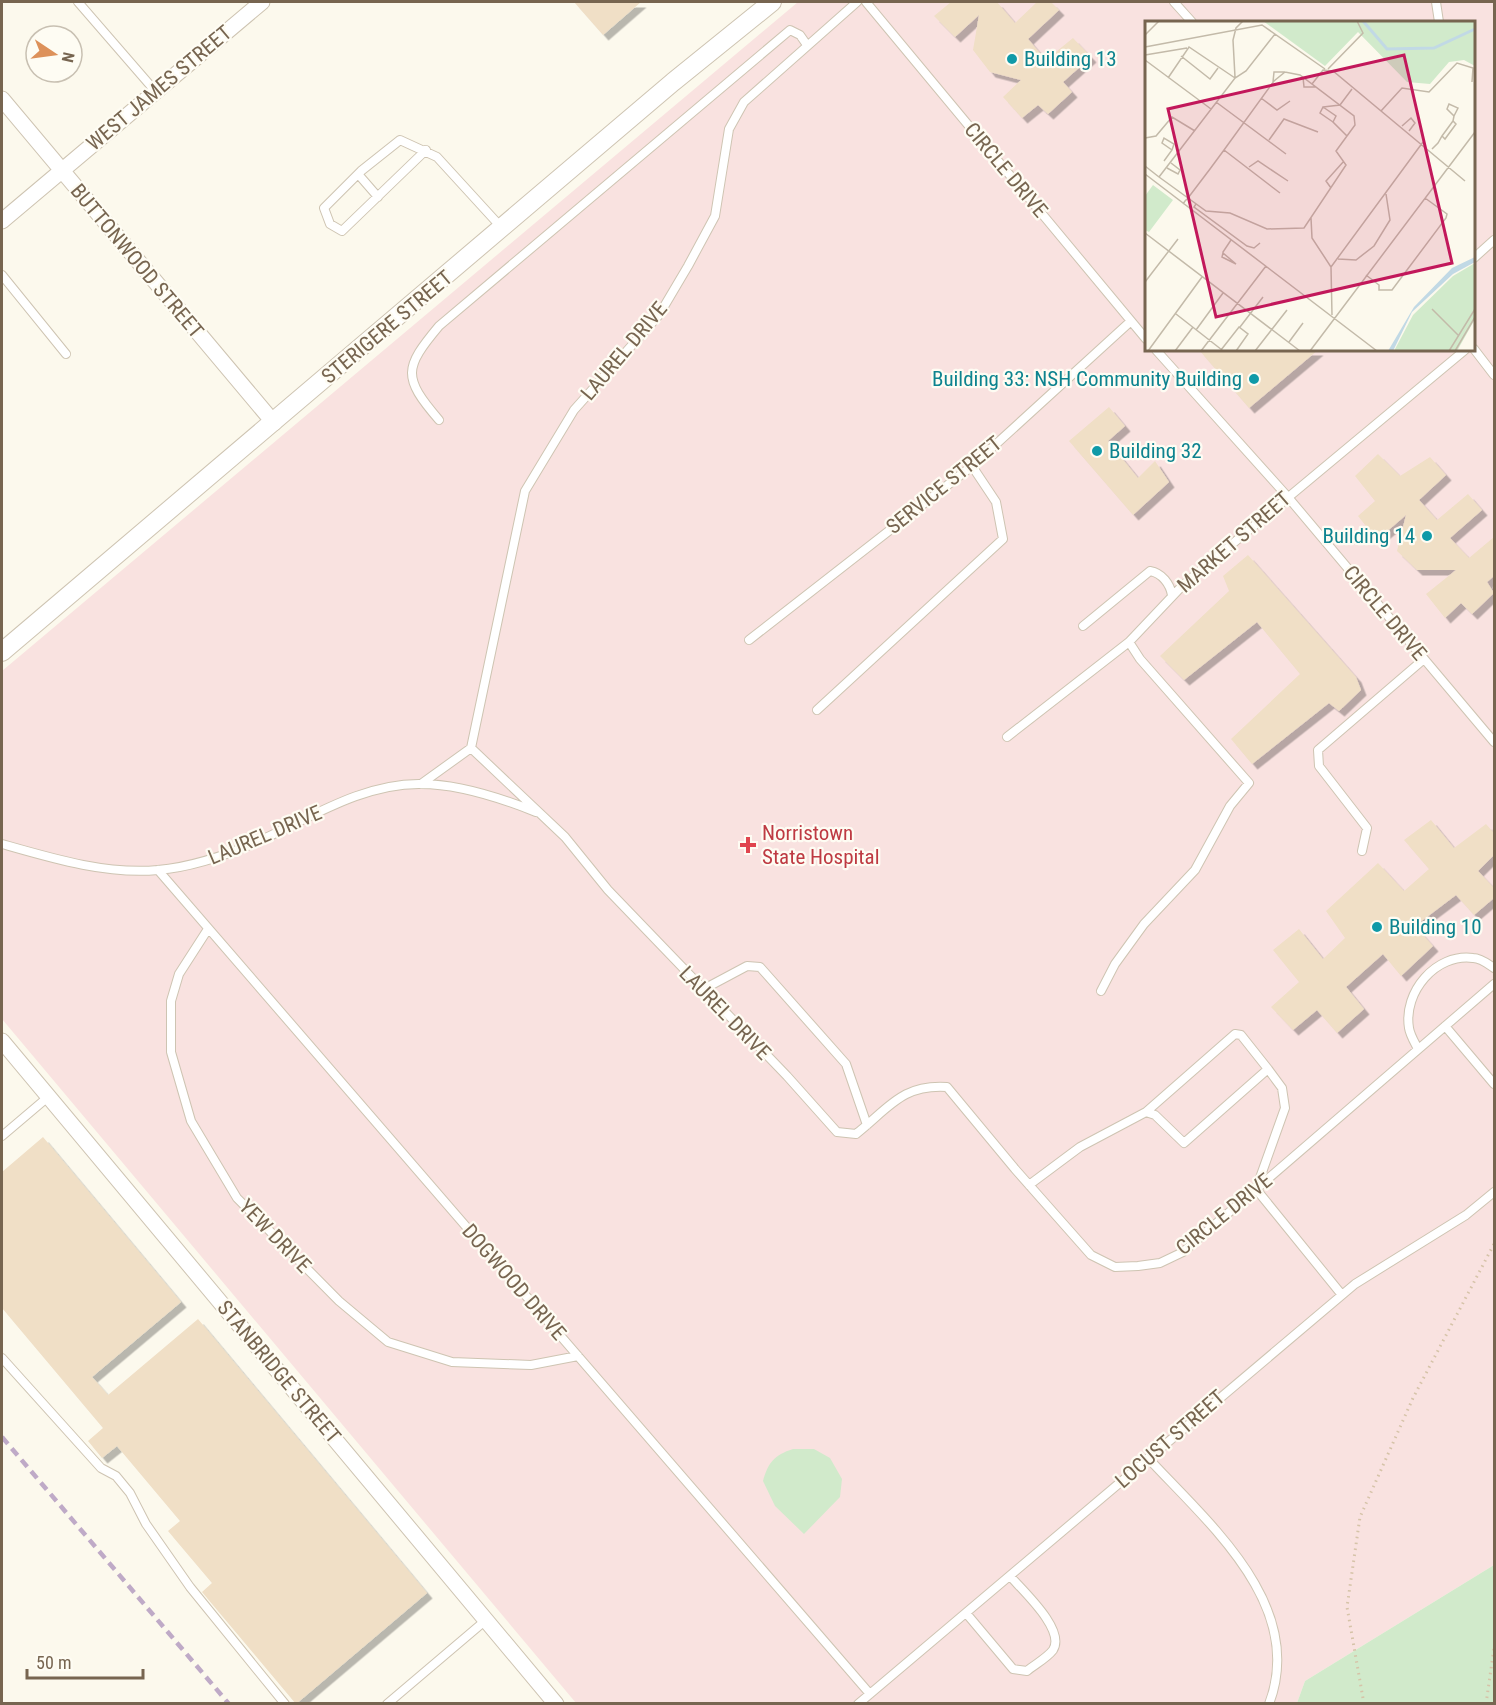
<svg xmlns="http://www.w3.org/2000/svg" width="1496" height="1705" font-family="'Roboto Condensed',sans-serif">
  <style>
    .medical { fill: #f9e2e0; fill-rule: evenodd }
    .green { fill: #d1eacb }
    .building { fill: #f0dfc6; filter: url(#shadow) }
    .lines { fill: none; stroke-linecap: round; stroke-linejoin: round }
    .service-casing { stroke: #cec4b2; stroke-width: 10 }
    .minor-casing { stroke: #cec4b2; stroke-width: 17 }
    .tertiary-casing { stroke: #cec4b2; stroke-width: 20 }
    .path { stroke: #d6c3a8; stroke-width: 3; stroke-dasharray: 1.5 4.5; stroke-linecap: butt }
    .service { stroke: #fff; stroke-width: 8 }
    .minor { stroke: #fff; stroke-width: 15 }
    .tertiary { stroke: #fff; stroke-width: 18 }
    .rail { stroke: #bfaac7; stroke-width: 4.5; stroke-dasharray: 9 6; stroke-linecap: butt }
    .culture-dot { fill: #0f9aa8; stroke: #fefcf3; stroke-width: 2 }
    .health-dot { fill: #e0444e; stroke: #fefcf3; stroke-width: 2 }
    .labels { text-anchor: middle; stroke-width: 4.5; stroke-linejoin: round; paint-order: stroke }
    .culture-label { font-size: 21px; fill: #0d838f; stroke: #fefcf3; text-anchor: start }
    .street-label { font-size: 21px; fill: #776550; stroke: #fefcf3 }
    .health-label { font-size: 21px; fill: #be3a42; stroke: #fefcf3; text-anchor: start }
    .inset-river { fill: none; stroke: #c1d9e5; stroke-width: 3 }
    .inset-road { fill: none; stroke: #c3baa9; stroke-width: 1.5 }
    .view { fill: #c2185b; fill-opacity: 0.15; stroke: #c2185b; stroke-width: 3 }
    .inset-edge { fill: none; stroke: #776550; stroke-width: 3 }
  </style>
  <defs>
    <filter id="shadow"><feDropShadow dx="5.5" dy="5.5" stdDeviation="0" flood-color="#0004"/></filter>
  </defs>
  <rect width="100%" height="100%" fill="#fcf9ed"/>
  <path class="medical" d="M798,2H1494V1565L1305,1681L1297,1703H576L2,1019V671ZM1146,22H1474V350H1146Z"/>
  <path class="green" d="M793,1449H814L830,1458L842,1479L840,1497L804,1534L775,1506L763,1481C768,1463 774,1455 793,1449Z
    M1494,1565V1703H1297L1305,1681Z"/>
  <path class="building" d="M574,2H641L603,35Z
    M951,2H997L1015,23L1037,2H1051L1059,10L1028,39L1046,60L1073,38L1091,57L1063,82L1072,92L1048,114L1038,105L1022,118L1003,97L1021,80L990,72L973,50L979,15L955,37L934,16Z
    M1199,350H1318L1249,408Z
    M1109,407L1125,426L1108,441L1138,478L1155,461L1169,482L1133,515L1069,441Z
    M1378,454L1400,476L1430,457L1446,475L1419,500L1437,520L1468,494L1482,510L1450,538L1469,558L1494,537V576L1487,582L1494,593L1472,614L1461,603L1445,618L1426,594L1456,570H1417L1397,551L1406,515L1377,540L1358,516L1375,501L1355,476Z
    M1248,555L1356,677L1361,690L1339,711L1329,703L1252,764L1231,739L1300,674L1257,622L1184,680L1160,656L1229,591L1223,576Z
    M1431,820L1454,848L1486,824L1494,833V855L1478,871L1494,888V898L1474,915L1456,895L1415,926L1433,946L1401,976L1383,954L1346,987L1364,1009L1337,1033L1317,1010L1293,1030L1271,1007L1299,982L1273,950L1299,929L1323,959L1345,938L1326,911L1378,863L1404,891L1429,869L1404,840Z
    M43,1137L181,1302L92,1377L108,1395L198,1319L427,1593L296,1704L202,1592L212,1583L168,1531L180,1521L117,1446L102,1458L88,1441L103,1428L2,1308V1172Z"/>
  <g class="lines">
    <g class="service-casing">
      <path id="service" d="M78,2L156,92
        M857,2L744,102L729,129L715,216L688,266L659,315L574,410L525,491L471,748L565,837L608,890L787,1076L837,1132L856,1134C889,1108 902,1084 947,1087L1015,1169L1091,1255L1115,1267L1138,1266L1160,1263L1183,1252L1494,984
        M866,2L1146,339
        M1174,2L1192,22
        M1436,2L1439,22
        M426,150L342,231L330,224L324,208L361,171L400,140L437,157L501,227
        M358,174L378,197
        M1474,258L1494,240
        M2,275L66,354
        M1474,349L1494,375
        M1156,350L1287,496L1494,742
        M439,420C402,377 404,368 439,326L790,30L800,35L807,45
        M1083,626L1150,571C1162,573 1170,584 1172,595
        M749,640L972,466L1131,321
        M817,710L1003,539L996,502L972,466
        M1007,737L1129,642L1183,585L1465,350
        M421,784L471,748
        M2,844C51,858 107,875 158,870C193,867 227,855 259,841C310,818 363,783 421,784C459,784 501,798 536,812
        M1362,851L1367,828L1319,766L1318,750L1424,659
        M158,870L870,1694
        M208,929L179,974L171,1001V1052L191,1121L237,1198L339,1301L388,1342L452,1362L531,1365L578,1356
        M702,990L747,966L760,967L846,1064L867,1125
        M1101,991L1115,964L1144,924L1195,870L1230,806L1249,783L1140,659L1129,642
        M1445,1026L1494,1084
        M1418,1049C1415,1043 1410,1035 1409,1028C1403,992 1436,953 1473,958C1481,958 1488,964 1494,968
        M1268,1069L1282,1088L1285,1108L1256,1189L1342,1295
        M2,1136L48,1097
        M1029,1185L1080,1147L1146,1112L1155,1115L1184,1143L1268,1069L1241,1035L1235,1034L1146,1112
        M2,1358L101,1468L116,1476L130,1493L146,1524L190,1587L285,1704
        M1148,1458C1207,1522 1307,1605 1269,1704
        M966,1613L1013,1669L1027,1671C1034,1665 1047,1658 1053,1650C1066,1630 1023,1591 1010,1576
        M387,1704L486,1620
        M858,1704L1355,1284L1466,1215L1494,1192"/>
    </g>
    <g class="minor-casing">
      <path id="minor" d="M2,99L274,423
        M2,221L262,2
        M2,1041L556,1704"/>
    </g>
    <g class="tertiary-casing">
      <path id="tertiary" d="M2,652L673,82L772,2"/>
    </g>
    <path class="path" d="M1364,1704L1347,1607L1360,1517L1413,1398L1494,1244
      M1486,1704L1494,1648"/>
    <use href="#service" class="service"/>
    <use href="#minor" class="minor"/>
    <use href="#tertiary" class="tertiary"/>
    <path class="rail" d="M2,1437L229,1704"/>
  </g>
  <g class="culture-dot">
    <circle cx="1012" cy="59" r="6"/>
    <circle cx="1254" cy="379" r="6"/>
    <circle cx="1097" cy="451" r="6"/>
    <circle cx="1427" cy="536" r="6"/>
    <circle cx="1377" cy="927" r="6"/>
  </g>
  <path class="health-dot" d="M745 836h6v6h6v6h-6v6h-6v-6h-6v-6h6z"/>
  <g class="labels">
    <g class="culture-label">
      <text x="1024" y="66">Building 13</text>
      <text x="1242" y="386" text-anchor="end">Building 33: NSH Community Building</text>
      <text x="1109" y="458">Building 32</text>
      <text x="1415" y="543" text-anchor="end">Building 14</text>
      <text x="1389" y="934">Building 10</text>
    </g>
    <g class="street-label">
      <text transform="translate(159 88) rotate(-40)" y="7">WEST JAMES STREET</text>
      <text transform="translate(1006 170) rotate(50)" y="7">CIRCLE DRIVE</text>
      <text transform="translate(137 261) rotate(50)" y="7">BUTTONWOOD STREET</text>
      <text transform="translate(387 327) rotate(-40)" y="7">STERIGERE STREET</text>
      <text transform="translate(624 351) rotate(-50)" y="7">LAUREL DRIVE</text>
      <text transform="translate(944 485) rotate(-39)" y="7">SERVICE STREET</text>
      <text transform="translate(1234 542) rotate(-41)" y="7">MARKET STREET</text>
      <text transform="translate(1385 613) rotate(50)" y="7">CIRCLE DRIVE</text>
      <text transform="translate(265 835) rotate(-23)" y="7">LAUREL DRIVE</text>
      <text transform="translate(725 1013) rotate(46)" y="7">LAUREL DRIVE</text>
      <text transform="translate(1224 1214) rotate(-39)" y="7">CIRCLE DRIVE</text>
      <text transform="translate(275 1236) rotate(46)" y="7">YEW DRIVE</text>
      <text transform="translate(514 1282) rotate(49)" y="7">DOGWOOD DRIVE</text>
      <text transform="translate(279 1372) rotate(50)" y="7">STANBRIDGE STREET</text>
      <text transform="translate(1170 1439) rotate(-41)" y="7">LOCUST STREET</text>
    </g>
    <g class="health-label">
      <text x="762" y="840">Norristown<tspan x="762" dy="24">State Hospital</tspan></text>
    </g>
  </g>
  <g transform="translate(1145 21)">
    <rect width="330" height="330" fill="#fcf9ed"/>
    <path d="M118,0H330V45L319,39L304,41L285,63L262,61L213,11L180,45ZM8,164L28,179L4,211L0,209V175ZM330,242V298L312,330H249L268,294L308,255Z" fill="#d1eacb"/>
    <path d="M330,236V241L308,253L267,291L248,330H243L269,286L307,247Z" fill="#c1d9e5"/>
    <path class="inset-river" d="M218,0L242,28L289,27L330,8"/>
    <path class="inset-road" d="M0,14L14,0M0,26L117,4L180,48M0,34L42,27M36,35L65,58L73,47M0,39L66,88M183,48L218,12L212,0M90,56L88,19L91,7L98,0M158,56L159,66H171M23,57L44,26L90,57M128,61L129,51H140M167,63L178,49L188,50L320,160M116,77L132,89L145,80M71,81L141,133M178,86L195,84L207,68M236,90L257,67L284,71L312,42L328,47L327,61M308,100L309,95L302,88L304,83L313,87L309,95M188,101L175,92L178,86L191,95L188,101L202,115M257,105L266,97L270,102L264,110M0,117L11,115L27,96L50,110M124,119L139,98L173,111M287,128L293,122L297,115L308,100L311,103L300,118L297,115M79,129L135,172M19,140L27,129L29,123L19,117L17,122L27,129M0,145L14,156L43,177L61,190L85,192L122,208L159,207L201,144L191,130L210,104L209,95L155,54L140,51L129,60L79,129L65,148L43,177L40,180L38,183M104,146L113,140L143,160M22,147L33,153L35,149L26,142M0,153L232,330M14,156L90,57L101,50L130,13M186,167L181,160L199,140M51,183L49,186L102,225L109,227L115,222M166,197L167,217L186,246L187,294M0,212L155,330M78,232L91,243L77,236L78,232V231L86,219M193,238L211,239L229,225L245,199L241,173M186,246L278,121M221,254L234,264V269H247L301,197L302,193L280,177M0,261L33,218M287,288L313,314M31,293L77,329M95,306L118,276M51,309L78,272M144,321L158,302M76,329L94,306L103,313L91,330M3,330L57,256M30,330L48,306M56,330L121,245M110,330L142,289M165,330L330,111M304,330L330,288M310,330L330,296"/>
    <path class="view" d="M259,34L307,242L71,296L23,88Z"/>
    <rect width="330" height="330" class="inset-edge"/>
  </g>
  <rect width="1496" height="1705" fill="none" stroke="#776550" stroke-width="6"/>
  <g transform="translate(54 54) rotate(103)"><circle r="28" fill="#fefcf3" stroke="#c8c0b2" stroke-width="1.5"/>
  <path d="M0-4.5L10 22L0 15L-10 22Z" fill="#dd915a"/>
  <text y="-9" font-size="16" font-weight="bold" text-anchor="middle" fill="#776550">N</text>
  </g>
  <path d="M27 1669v9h116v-9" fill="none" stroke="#776550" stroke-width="3"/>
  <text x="36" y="1669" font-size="18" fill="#776550" stroke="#fefcf3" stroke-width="4.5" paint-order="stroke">50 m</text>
</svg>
